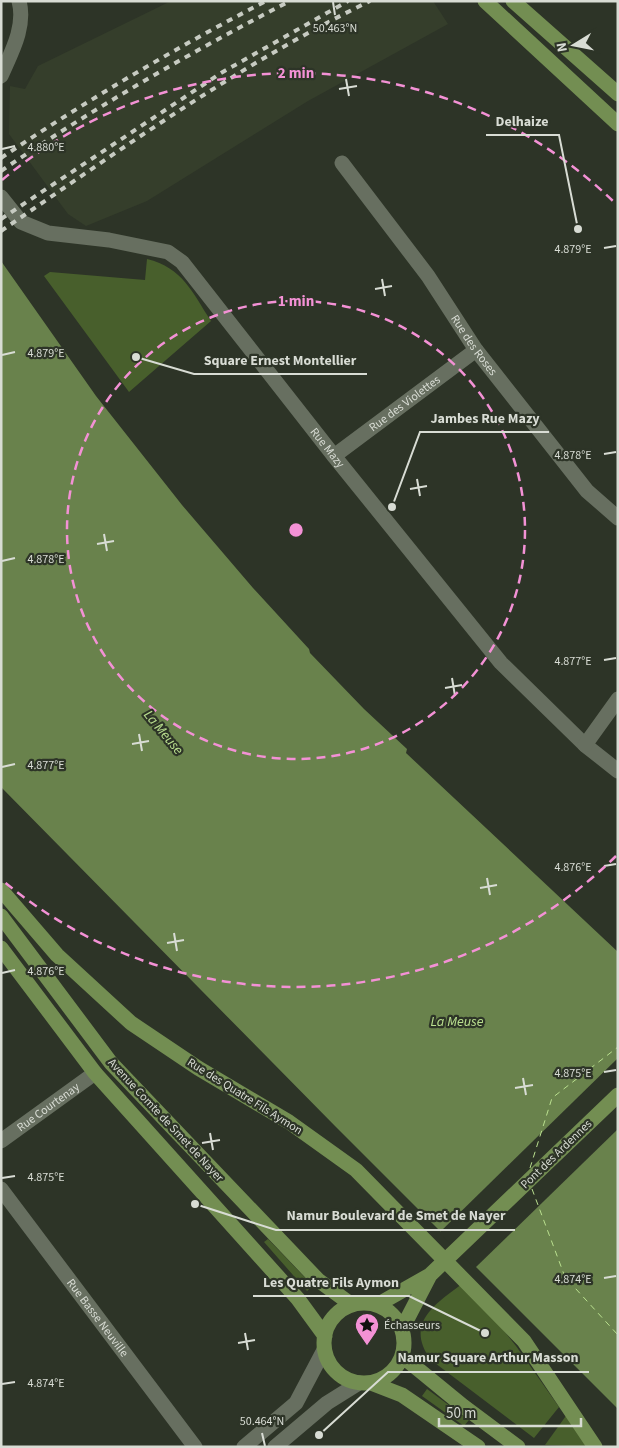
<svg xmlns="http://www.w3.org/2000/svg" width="619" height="1448" font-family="'Source Sans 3',sans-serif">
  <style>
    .built { fill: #353e2b }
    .green { fill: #485f2c }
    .water { fill: #69824c }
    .pier { fill: #2d3427 }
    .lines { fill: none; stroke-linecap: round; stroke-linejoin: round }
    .ferry { stroke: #bae08f; stroke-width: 1; stroke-dasharray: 6 5; stroke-linecap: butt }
    .minor { stroke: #676f60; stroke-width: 15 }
    .major { stroke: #738e52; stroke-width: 15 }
    .rail { stroke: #c7cbc2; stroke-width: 4; stroke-dasharray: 6 6; stroke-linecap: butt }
    .ticks { fill: none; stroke: #d8dcd4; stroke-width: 2 }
    .ring { fill: none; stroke: #f391d5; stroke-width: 2.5; stroke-dasharray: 9 6 }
    .labels { text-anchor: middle; stroke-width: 4.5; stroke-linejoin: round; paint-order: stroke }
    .street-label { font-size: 12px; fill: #d8dcd4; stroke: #2d3427 }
    .poi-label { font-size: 12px; fill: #d8dcd4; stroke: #2d3427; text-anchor: start }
    .water-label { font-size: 14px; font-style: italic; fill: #bae08f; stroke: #2d3427 }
    .ticks-label { font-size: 12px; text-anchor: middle; fill: #d8dcd4; stroke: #2d3427; stroke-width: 4.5; stroke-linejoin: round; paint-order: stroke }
    .centre { fill: #f391d5; stroke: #2d3427; stroke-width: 2.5 }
    .ring-label { font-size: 15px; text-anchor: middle; font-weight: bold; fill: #f391d5; stroke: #2d3427; stroke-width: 4.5; stroke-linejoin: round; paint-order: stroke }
    .leader { fill: none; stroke: #d8dcd4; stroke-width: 2 }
    .callout-dot { fill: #d8dcd4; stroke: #2d3427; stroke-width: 2 }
    .callout-label { font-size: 14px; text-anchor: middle; font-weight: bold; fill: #d8dcd4; stroke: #2d3427; stroke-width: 4.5; stroke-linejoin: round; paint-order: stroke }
  </style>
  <rect width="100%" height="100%" fill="#2d3427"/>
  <path class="built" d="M171,1H433L448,24L308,101L147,201L86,226L68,214L9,134L10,86L25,89L38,66Z"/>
  <path class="green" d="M147,259C183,268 192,292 211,321L129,392L44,276L50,272L145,280Z
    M268,1239L313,1286L307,1291L264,1242Z
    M462,1284L489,1312L516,1346L559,1407L534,1438L431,1360C404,1324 435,1304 462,1284Z
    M427,1389L469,1420L464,1426L422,1396Z
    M568,1413L591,1447L545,1445Z"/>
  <path class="water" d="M1,261L96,396L182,505L253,588L309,649L310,653L364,709L407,749L406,753L618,952V1409L335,1126L1,787Z"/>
  <path class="pier" d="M618,1058V1129L475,1268L439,1233Z"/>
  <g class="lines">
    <path class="ferry" d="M530,1168L552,1098L618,1047
      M532,1189L565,1277L618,1335"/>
    <g class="minor">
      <path d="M1,76C11,53 26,27 19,1"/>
      <path id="s1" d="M342,163L428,276L476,350L587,491L618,518"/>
      <path id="s2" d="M1,197L21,222L48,233L109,240L168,252L182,262L334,456L501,663L585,745L618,771"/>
      <path id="s3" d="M334,456L476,350"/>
      <path d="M585,745L618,699"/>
      <path id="s4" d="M1,1141L95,1073"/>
      <path id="s5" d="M1,1189L195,1447"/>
      <path d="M244,1447L296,1403L324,1350"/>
      <path d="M275,1447L327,1403L359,1383"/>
    </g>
    <path class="major" d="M485,1L618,124
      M513,1L618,94
      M1,890L57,955L131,1023L198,1068L289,1122L356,1170L524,1341L595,1447
      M1,916L111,1063L318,1280L352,1305
      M1,948L95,1073L298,1299L325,1336
      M324 1343a40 40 0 1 1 80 0a40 40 0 1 1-80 0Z
      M377,1305L430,1275L618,1095
      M402,1329L430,1275
      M402,1356L463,1406L518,1447
      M371,1383L402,1395L478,1447"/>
    <path class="rail" d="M1,158C86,101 175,48 266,1
      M1,171C94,108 191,52 290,1
      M1,219L221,73L348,1
      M1,231C120,150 240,64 370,1"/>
  </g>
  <path class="ticks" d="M333,2L335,15M346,79L349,96M339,89L357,86M2,149L15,146M604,248L616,246M382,279L385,296M375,289L392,286M2,355L15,352M604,454L616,452M417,479L420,496M410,489L427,486M104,534L107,551M97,544L114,541M2,561L15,558M604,660L616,658M452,678L455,696M445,688L462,685M139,734L142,751M132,744L149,741M2,767L15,764M604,866L616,864M487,878L490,895M480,888L497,885M174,933L177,951M167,943L184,940M2,973L15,970M604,1072L616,1070M523,1078L526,1095M515,1088L533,1085M210,1133L213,1150M202,1143L220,1140M2,1178L15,1176M604,1278L616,1276M245,1333L248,1350M238,1343L255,1340M2,1384L15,1382M262,1433L265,1446"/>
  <g class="ring">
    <circle cx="296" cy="530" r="229"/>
    <path d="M616 856A457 457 0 0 1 2 880M2 180A457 457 0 0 1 616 204"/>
  </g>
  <defs>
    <g id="sight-pin" transform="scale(1.25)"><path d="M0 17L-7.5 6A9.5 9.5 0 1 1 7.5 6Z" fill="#f391d5" stroke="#2d3427"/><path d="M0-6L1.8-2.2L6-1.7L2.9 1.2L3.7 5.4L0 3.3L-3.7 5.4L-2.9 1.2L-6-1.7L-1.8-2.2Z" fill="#111"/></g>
  </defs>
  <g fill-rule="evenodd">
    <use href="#sight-pin" x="367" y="1325"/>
  </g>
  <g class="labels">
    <g class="street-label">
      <text dy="4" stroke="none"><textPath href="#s1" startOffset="225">Rue des Roses</textPath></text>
      <text dy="4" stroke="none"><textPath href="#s3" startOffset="88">Rue des Violettes</textPath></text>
      <text dy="4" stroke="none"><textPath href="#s2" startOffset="436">Rue Mazy</textPath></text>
      <text transform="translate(245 1096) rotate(32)" y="4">Rue des Quatre Fils Aymon</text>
      <text dy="4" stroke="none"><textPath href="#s4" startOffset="58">Rue Courtenay</textPath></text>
      <text transform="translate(166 1120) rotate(47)" y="4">Avenue Comte de Smet de Nayer</text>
      <text transform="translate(556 1154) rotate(-44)" y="4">Pont des Ardennes</text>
      <text dy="4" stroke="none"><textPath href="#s5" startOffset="161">Rue Basse Neuville</textPath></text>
    </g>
    <g class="poi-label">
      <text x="384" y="1329">Échasseurs</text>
    </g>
    <g class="water-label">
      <text transform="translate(164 732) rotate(50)" y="5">La Meuse</text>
      <text x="457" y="1026">La Meuse</text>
    </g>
  </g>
  <g class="ticks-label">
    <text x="335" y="32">50.463°N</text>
    <text x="46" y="151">4.880°E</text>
    <text x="573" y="253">4.879°E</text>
    <text x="46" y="357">4.879°E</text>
    <text x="573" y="459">4.878°E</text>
    <text x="46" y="563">4.878°E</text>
    <text x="573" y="665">4.877°E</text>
    <text x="46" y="769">4.877°E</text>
    <text x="573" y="871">4.876°E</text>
    <text x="46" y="975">4.876°E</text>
    <text x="573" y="1077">4.875°E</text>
    <text x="46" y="1181">4.875°E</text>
    <text x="573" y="1283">4.874°E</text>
    <text x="46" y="1387">4.874°E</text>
    <text x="262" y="1425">50.464°N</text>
  </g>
  <circle cx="296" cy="530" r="8" class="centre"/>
  <g class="ring-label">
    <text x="296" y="78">2 min</text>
    <text x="296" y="306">1 min</text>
  </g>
  <path class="leader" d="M578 229L559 135H486M136 357L194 374H367M392 507L420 432H549M195 1204L276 1230H515M485 1333L409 1296H253M319 1435L388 1372H589"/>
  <g class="callout-dot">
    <circle cx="578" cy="229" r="5"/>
    <circle cx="136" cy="357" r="5"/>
    <circle cx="392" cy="507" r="5"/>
    <circle cx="195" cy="1204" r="5"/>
    <circle cx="485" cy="1333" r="5"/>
    <circle cx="319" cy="1435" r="5"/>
  </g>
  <g class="callout-label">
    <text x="522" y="126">Delhaize</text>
    <text x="280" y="365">Square Ernest Montellier</text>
    <text x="485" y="423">Jambes Rue Mazy</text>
    <text x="396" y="1220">Namur Boulevard de Smet de Nayer</text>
    <text x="331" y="1287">Les Quatre Fils Aymon</text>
    <text x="488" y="1362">Namur Square Arthur Masson</text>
  </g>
  <rect width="619" height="1448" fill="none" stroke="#d8dcd4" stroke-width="5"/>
  <g transform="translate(574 45) rotate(260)" stroke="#2d3427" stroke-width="4" paint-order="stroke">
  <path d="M0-4L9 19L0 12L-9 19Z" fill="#d8dcd4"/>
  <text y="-8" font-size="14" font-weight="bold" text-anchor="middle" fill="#d8dcd4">N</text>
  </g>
  <path d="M439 1418v8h142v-8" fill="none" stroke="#d8dcd4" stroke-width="2.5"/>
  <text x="446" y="1418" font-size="15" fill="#d8dcd4" stroke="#2d3427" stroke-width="4" paint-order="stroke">50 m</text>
</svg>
